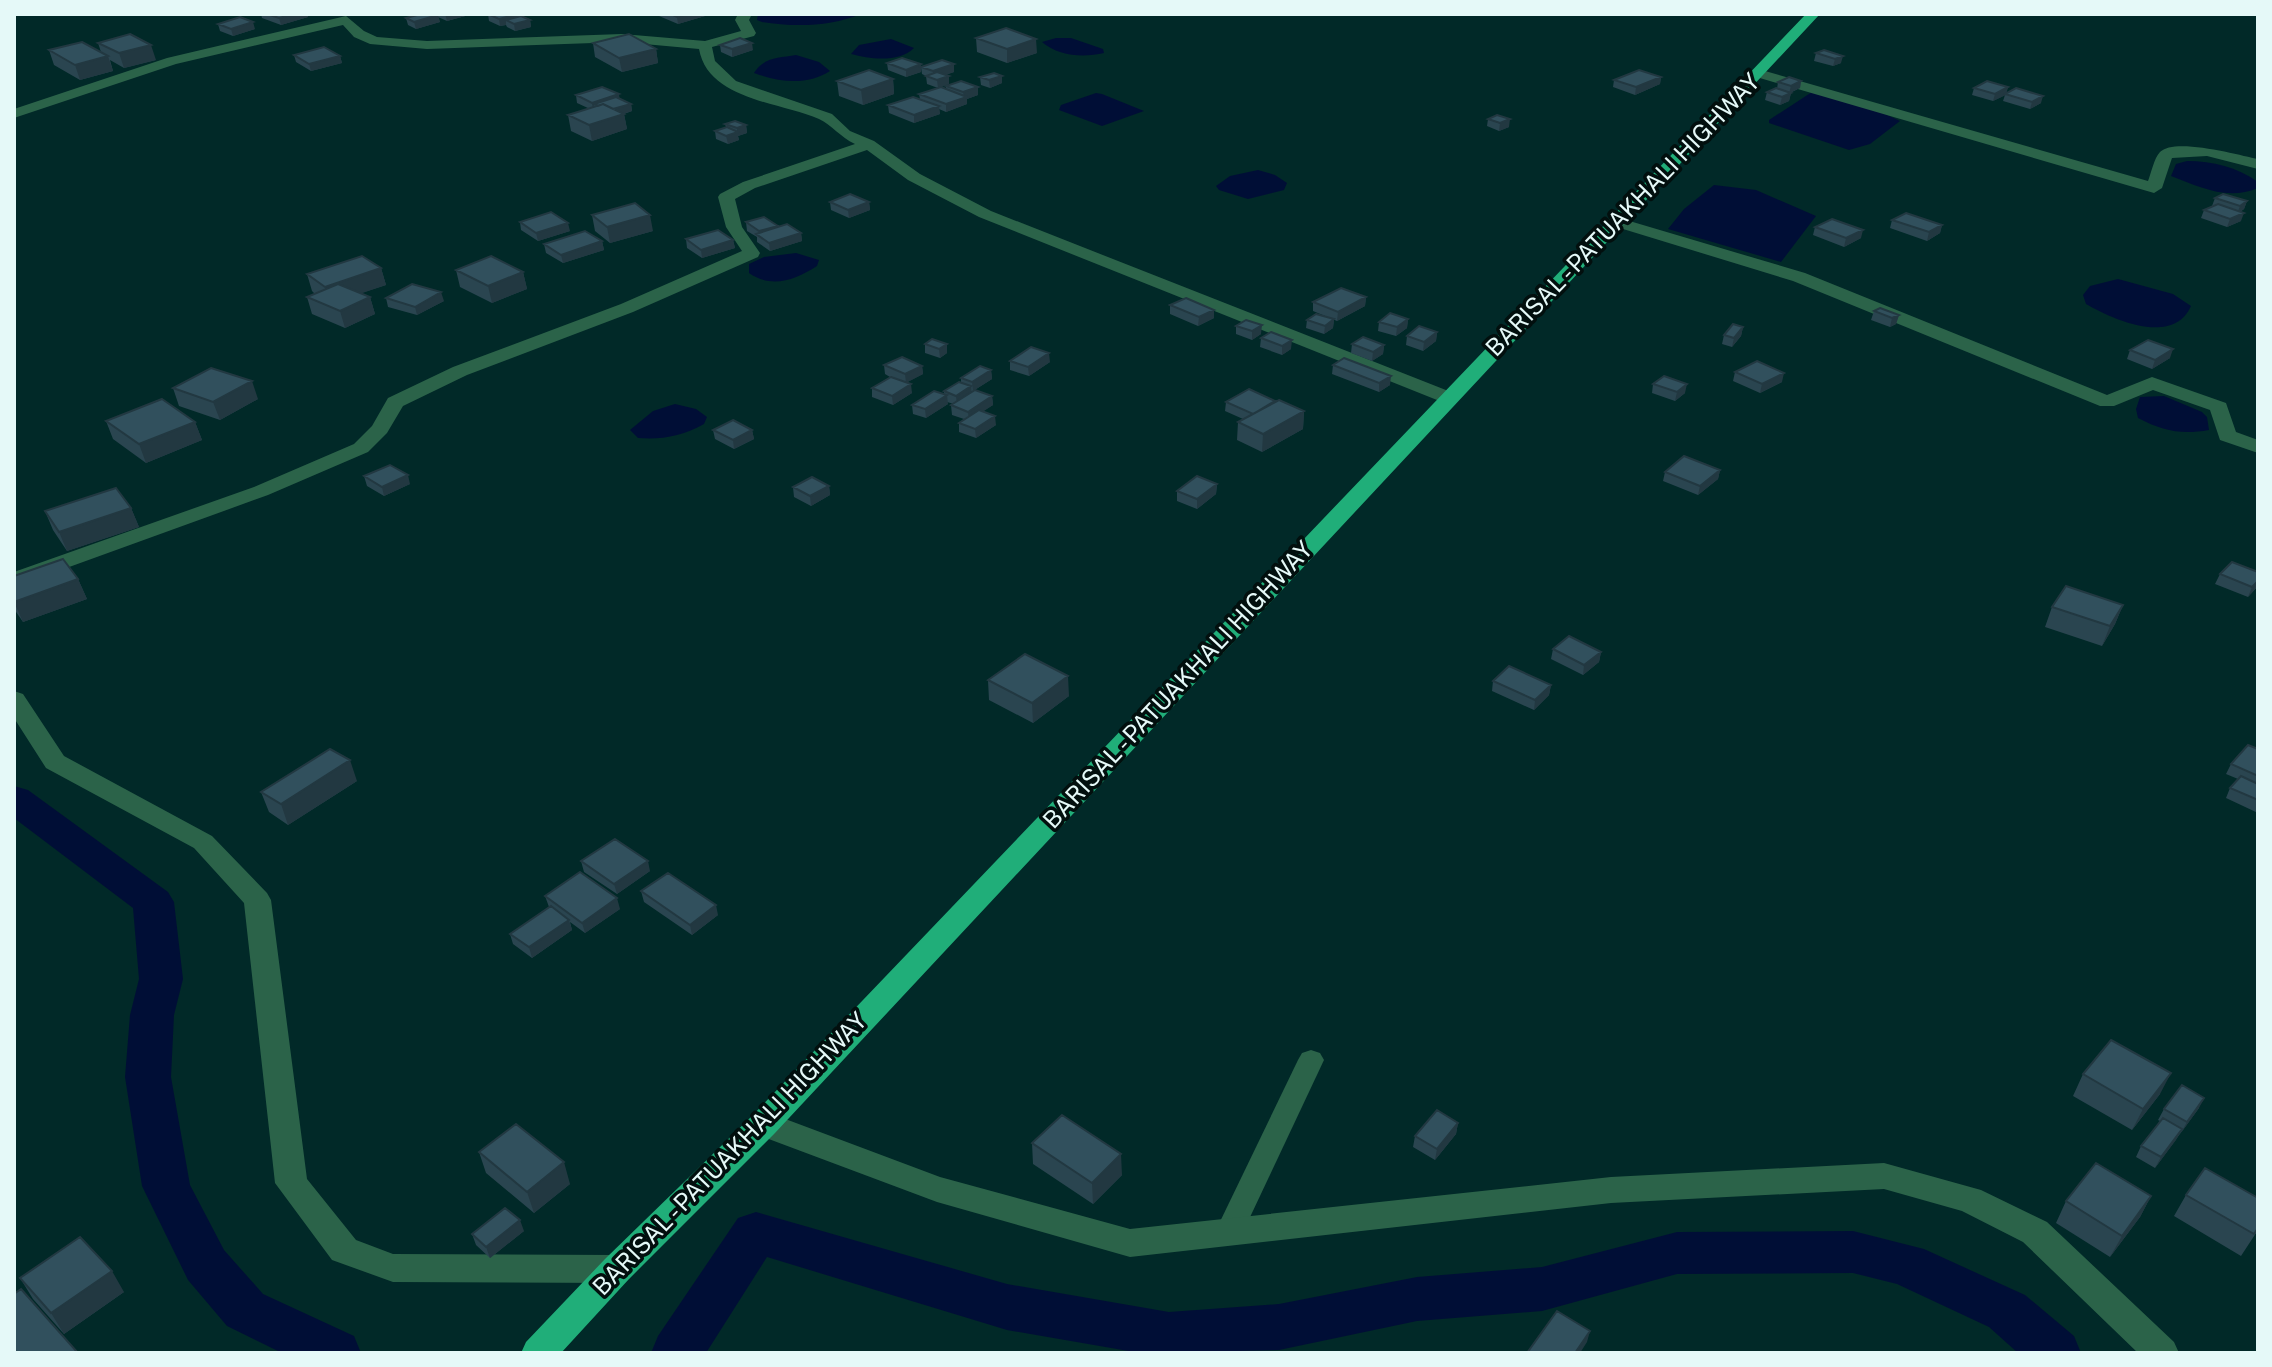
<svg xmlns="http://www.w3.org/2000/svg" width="2272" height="1367" font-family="'Public Sans',sans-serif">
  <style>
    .water { fill: #000e36 }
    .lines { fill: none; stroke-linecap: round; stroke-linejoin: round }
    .canal { fill: #000e36; fill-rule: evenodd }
    .service { fill: #2b6349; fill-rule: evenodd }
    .minor { fill: #2b6349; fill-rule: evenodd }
    .trunk { fill: #20ae79; fill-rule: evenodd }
    .wall { fill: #2a4550 }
    .shaded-wall { fill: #223841 }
    .building { fill: #31505d; stroke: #223841; stroke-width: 2 }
    .labels { text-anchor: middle; stroke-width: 7; stroke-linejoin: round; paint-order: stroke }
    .street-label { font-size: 24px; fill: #e5f9f8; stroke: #020f0e }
  </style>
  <rect width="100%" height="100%" fill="#012928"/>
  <path class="water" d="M758,14H861C830,27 794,27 762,22L757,20Z
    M1056,38H1071L1103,49L1104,53C1083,58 1058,56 1042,42Z
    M891,39L914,48C899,63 870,59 851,54L859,45Z
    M796,55L819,62L830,71C807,86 779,82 754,73C764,57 779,58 796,55Z
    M1812,92L1870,107L1900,121L1870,144L1849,150L1769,123V120Z
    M1096,93L1102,94L1144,111L1102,126L1059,110L1061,105Z
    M2187,161C2213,161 2237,167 2258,182V188C2227,201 2200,187 2171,176L2176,164Z
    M1258,170L1275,175L1287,183L1284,190L1248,199L1219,190L1216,186L1230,176Z
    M1714,185L1756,190L1816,216L1781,262L1668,229L1684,209Z
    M796,253L819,260L817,266C795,280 772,289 749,273V264L764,257Z
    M2118,279L2173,294L2191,306C2173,347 2112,319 2086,304L2083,295L2090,286Z
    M2164,396L2202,412L2207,417L2209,430C2181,435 2163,431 2138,418L2136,409L2140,397Z
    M675,404L696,409L707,417L704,424C683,436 661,440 638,438L630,430L653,411Z"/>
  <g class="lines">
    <path class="canal" d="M14,786L28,790L168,892L174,902L183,979L174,1015L171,1077L190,1185L224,1250L263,1294L354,1336L361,1353H282L227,1326L188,1280L142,1186L125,1077L130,1015L139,979L133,908L14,818Z
      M756,1212L1007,1284L1169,1312L1279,1304L1417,1277L1542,1267L1677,1232L1853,1231L1924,1249L2025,1295L2074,1336L2081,1353H2018L1989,1327L1897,1284L1853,1273L1677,1274L1542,1311L1417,1321L1279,1350L1140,1353L1007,1330L767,1257L706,1353H651L658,1336L738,1218Z"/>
    <path class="service" d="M1311,1050L1320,1053L1324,1060L1243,1232L1239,1240L1229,1244L1219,1240L1215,1232L1298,1060L1302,1053Z"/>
    <path class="minor" d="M738,14H752L749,20L756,33L754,36L712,47L715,61L736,81L832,114L850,131L874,141L920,174L991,211L1456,394L1459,398L1449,404L1442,402L979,217L908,180L867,150L755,188L735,199L742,227L760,253L758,257L633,312L467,375L403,406L387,433L368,452L268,495L14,587V572L254,487L354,444L372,426L388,398L453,367L621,304L742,251L726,227L718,197L720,194L743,182L855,144C840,137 832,125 819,119C780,102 708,100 699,49L622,42L427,49L370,44L354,37L343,25L176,64L14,118V109L167,58L346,16L364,31L377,37L427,41L622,34L705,41L741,31L735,20Z
      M1758,69L2148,181C2151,174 2154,158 2160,152C2174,137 2239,155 2258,159V169L2207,156L2172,158L2162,188L2154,193L1753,76V70Z
      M1616,217L1805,273L2107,395L2152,377L2226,403L2236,432L2258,440V453L2220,440L2210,410L2153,390L2114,406H2100L1793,281L1610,225L1608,222L1610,219Z
      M14,691L23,694L64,756L212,836L267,893L271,900L307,1179L356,1240L393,1254L617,1255L629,1259L634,1269L629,1279L617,1283L393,1282L332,1260L275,1183L244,903L194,848L46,768L14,718Z
      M764,1111L940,1177L1130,1229L1611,1177L1884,1163L1981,1190L2047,1222L2174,1342L2179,1353H2138L2023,1242L1962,1211L1884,1189L1611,1203L1130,1257L937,1202L753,1133L748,1124L753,1115Z"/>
    <path class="trunk" d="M1806,14H1820L775,1133L629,1279L561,1353H521L526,1342L605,1259L753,1115Z"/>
  </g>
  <path class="wall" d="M261,14H308V17L281,25L262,18Z
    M437,14H468L469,15L447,21L438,17L440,22L416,29L408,25L406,18Z
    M488,14L519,17L530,20L531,27L515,31L507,27L506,25L500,26L489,21Z
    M658,14H705V16L678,24L659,16Z
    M218,24L255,29L233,36L220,31Z
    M976,38L1037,53L1007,63L977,52Z
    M98,43L156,60L124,68L110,60L113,71L80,80L54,65L49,50L101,52Z
    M593,43L656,49L658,63L622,72L595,57Z
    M720,45L753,50L732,57L721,52Z
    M1824,50L1841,63L1833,66L1814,61L1816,53Z
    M294,55L340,56L342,63L311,71L296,62Z
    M887,63L921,64V72L906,77L888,70Z
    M921,67L954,72L945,75L949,84L938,88L927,84L926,76L922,74Z
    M1002,76V83L990,88L981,85L980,77Z
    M1661,77L1660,84L1635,95L1613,87L1614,80Z
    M893,79L894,94L863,105L839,96L837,81Z
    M1801,81L1800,88L1790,93H1791L1789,101L1780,105L1765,100L1767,92L1777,89L1778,82Z
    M946,86L978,87V95L967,99V104L946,112L939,109L940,114L914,123L889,113L888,105L920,99L919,94L946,89Z
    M2008,87L2006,93L2041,103L2030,109L2003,101L2005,95L1993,101L1972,95L1974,88Z
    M576,95L619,98L631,104L632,111L624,114L627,129L592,141L571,131L568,115L590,109L577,103Z
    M1488,119L1509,127L1499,131L1487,126Z
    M725,124L746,125L747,133L738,136L739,140L728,144L716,139L715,131L726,127Z
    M2215,198L2247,201L2244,209L2240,212L2241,221L2227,227L2201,218L2204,210L2212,206Z
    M830,202H869L870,210L849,218L831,210Z
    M592,215L653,231L610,243L595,231Z
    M1892,220L1942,225L1940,233L1927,241L1890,228Z
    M520,222L570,231L538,241L521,230Z
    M746,222L779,227L801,233L802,241L770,251L757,242V237L747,231Z
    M1815,227L1861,238L1844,247L1813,235Z
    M686,239L733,240L735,248L702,258L687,248Z
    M602,241L604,250L563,263L546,253L544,244Z
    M381,268L386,285L361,293L370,297L375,314L345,328L312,314L307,297L315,294L312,291L307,274Z
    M456,270L523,272L527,289L492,303L460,287Z
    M1366,297L1365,306L1337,321L1313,311V302Z
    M386,298L444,301L417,315L388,307Z
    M1170,305L1214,310V318L1198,326L1170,314Z
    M1874,311L1899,315L1896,324L1890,327L1871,320Z
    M1334,319L1333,328L1324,334L1306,328L1307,320Z
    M1408,319L1407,328L1396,336L1378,331L1379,322Z
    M1236,326L1261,334L1252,340L1236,334Z
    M1743,327L1741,336L1732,347L1722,344L1724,335Z
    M1437,332L1436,341L1423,351L1406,345L1407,336Z
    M1261,338L1291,349L1282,355L1260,347Z
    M932,339L947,353L940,358L925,353V344Z
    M1352,344L1384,345L1383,354L1372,361L1351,353Z
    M2130,350L2170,358L2152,369L2127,359Z
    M1010,361L1050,362L1029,376L1010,370Z
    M884,365L922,366L923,374L907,382L912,393L893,405L872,397V388L890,377L885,374Z
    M1333,365L1390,385L1379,392L1332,374Z
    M991,370L992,379L973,391H971L972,392L992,396L993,405L983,411L996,425L976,438L959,432V423L964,419L952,415L951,405L954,404L947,402L948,404L926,418L913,414L912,405L944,394V391L961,382V378Z
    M1735,372L1782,382L1760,393L1733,381Z
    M1653,384L1685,393L1675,401L1652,393Z
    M173,388L258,399L220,420L179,406Z
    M1275,401L1304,411L1303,429L1262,452L1237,440L1238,422L1243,419L1225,411L1226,402Z
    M106,421L195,422L202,440L146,463L113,439Z
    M713,430H752L754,439L734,449L715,439Z
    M1720,470L1718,479L1698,495L1663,481L1665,472Z
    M364,476L410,484L384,496L367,486Z
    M1217,484L1216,494L1197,509L1177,501V491Z
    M829,486L830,495L811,506L794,497L793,487Z
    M131,508L139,527L67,551L53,530L45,511Z
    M2220,574L2258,586L2248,597L2215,584Z
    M14,576L78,579L87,599L23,622L14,609Z
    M2123,605L2115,624L2102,646L2045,627L2052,607Z
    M1553,649L1601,652L1599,662L1583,675L1551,659Z
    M988,680L1069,696L1033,723L989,700Z
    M1493,681L1551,685L1549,695L1534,710L1492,691Z
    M2258,749V813L2226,798L2230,788L2238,779L2226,774L2231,764Z
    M357,781L288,825L269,812L261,792Z
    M581,861L650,871L617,894L584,872Z
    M641,891L718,915L692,935L644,902Z
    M545,896L620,909L585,933L570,922L572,930L532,958L513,944L510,934L549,907Z
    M2083,1074L2160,1094L2132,1130L2073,1096Z
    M2199,1108L2155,1168L2136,1157L2141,1146L2160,1121L2158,1120L2164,1109Z
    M1458,1123L1456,1134L1435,1160L1413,1147L1415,1136Z
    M1032,1143L1122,1175L1093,1204L1033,1164Z
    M479,1152L570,1184L534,1213L486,1173Z
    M2186,1195L2258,1230L2241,1256L2174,1216Z
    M2151,1196L2140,1217L2110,1257L2056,1223L2066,1201Z
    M524,1231L490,1258L476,1245L472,1234Z
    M20,1278L124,1292L64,1334L33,1299Z"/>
  <path class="shaded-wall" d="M294,14H308V17L281,25L279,18Z
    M445,14H468L469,15L447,21Z
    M518,14L520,21L506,20V25L500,26L499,19Z
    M686,14H705V16L678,24L677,17Z
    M438,15L440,22L416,29L414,22Z
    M530,20L531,27L515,31L514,24Z
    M253,22L255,29L233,36L231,29Z
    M1036,39L1037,53L1007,63V49Z
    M752,43L753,50L732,57V49Z
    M151,45L156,60L124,68L119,53Z
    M656,49L658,63L622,72L619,58Z
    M108,56L113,71L80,80L75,65Z
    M340,56L342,63L311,71L309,64Z
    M1843,56L1841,63L1833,66L1835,59Z
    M921,64V72L906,77V70Z
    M954,64V72L934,79L933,71Z
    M949,76V84L938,88L937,80Z
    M1002,76V83L990,88L989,80Z
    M1661,77L1660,84L1635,95L1636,87Z
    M893,79L894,94L863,105L861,90Z
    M1801,81L1800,88L1789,93L1791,86Z
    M978,87V95L967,99V104L946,112V104L964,98L963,92Z
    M2008,87L2006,95L1993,101L1995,94Z
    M1791,93L1789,101L1780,105L1782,97Z
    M619,94L620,102L594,104L595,109L593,110L592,103Z
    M2043,96L2041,103L2030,109L2032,102Z
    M631,104L632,111L610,118L609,111Z
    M939,106L940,114L914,123V115Z
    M624,114L627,129L592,141L589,125Z
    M1510,119L1509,127L1499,131L1500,123Z
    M746,125L747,133L738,136L739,140L728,144L726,136L737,132V128Z
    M2247,201L2244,209L2237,214L2240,206Z
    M869,202L870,210L849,218L848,210Z
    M2244,213L2241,221L2227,227L2230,219Z
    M650,215L653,231L610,243L607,227Z
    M568,223L570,231L538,241L536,233Z
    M1942,225L1940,233L1927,241L1929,232Z
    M1863,230L1861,238L1844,247L1846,238Z
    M801,233L802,241L770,251L769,243Z
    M733,240L735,248L702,258L701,250Z
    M602,241L604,250L563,263L561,255Z
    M381,268L386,285L330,304L325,287Z
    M523,272L527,289L492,303L488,286Z
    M441,292L444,301L417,315L415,307Z
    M370,297L375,314L345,328L340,311Z
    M1366,297L1365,306L1337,321L1338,312Z
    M1214,310V318L1198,326L1199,317Z
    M1899,315L1896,324L1890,327L1892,318Z
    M1334,319L1333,328L1324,334L1325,326Z
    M1408,319L1407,328L1396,336L1397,327Z
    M1262,325L1261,334L1252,340V331Z
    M1743,327L1741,336L1732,347L1734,338Z
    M1437,332L1436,341L1423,351L1424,342Z
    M1292,340L1291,349L1282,355V346Z
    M947,344V353L940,358L939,349Z
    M1384,345L1383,354L1372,361L1373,352Z
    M2173,349L2170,358L2152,369L2155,360Z
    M1049,353L1050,362L1029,376L1028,367Z
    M922,366L923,374L906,383L905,374Z
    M991,370L992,379L973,391L972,382Z
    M1784,373L1782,382L1760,393L1762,384Z
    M1391,376L1390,385L1379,392V383Z
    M252,381L258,399L220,420L213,402Z
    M911,384L912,393L893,405L892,396Z
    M1687,384L1685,393L1675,401L1677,392Z
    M971,386L972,395L957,405L956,396Z
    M947,395L948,404L926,418L925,409Z
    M992,396L993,405L969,421L968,412Z
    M1304,411L1303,429L1262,452L1263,434Z
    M995,416L996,425L976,438L975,429Z
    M195,422L202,440L146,463L139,444Z
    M752,430L754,439L734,449L733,440Z
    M1720,470L1718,479L1698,495L1700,486Z
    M408,475L410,484L384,496L382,487Z
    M1217,484L1216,494L1197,509V499Z
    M829,486L830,495L811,506L810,496Z
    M131,508L139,527L67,551L59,532Z
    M78,579L87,599L23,622L14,602Z
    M2258,581V586L2248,597L2252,587Z
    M2123,605L2115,624L2102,646L2110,626Z
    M1601,652L1599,662L1583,675L1584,665Z
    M1068,676L1069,696L1033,723L1032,703Z
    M1551,685L1549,695L1534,710L1535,700Z
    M350,760L357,781L288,825L281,804Z
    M648,861L650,871L617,894L614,884Z
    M617,898L620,909L585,933L582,923Z
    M716,905L718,915L692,935L690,925Z
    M569,920L572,930L532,958L529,947Z
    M2171,1073L2160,1094L2132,1130L2143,1109Z
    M2204,1098L2199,1108L2181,1133L2187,1122Z
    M1458,1123L1456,1134L1435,1160L1437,1149Z
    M2182,1129L2176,1140L2155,1168L2161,1157Z
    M1121,1154L1122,1175L1093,1204L1092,1183Z
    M564,1162L570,1184L534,1213L527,1192Z
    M2151,1196L2140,1217L2110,1257L2122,1236Z
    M520,1220L524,1231L490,1258L486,1247Z
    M112,1271L124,1292L64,1334L51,1313Z
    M1590,1331L1587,1342L1580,1353H1575Z"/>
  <path class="building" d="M267,14H294L279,18Z
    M421,14H435L438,15L414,22L406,18Z
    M488,14H518L499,19Z
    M671,14H686L677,17Z
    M521,16L530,20L514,24L506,20Z
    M240,17L253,22L231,29L218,24Z
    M1006,28L1036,39L1007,49L976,38Z
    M130,34L151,45L119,53L98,43Z
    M629,34L656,49L619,58L593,43Z
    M740,38L752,43L732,49L720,45Z
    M82,42L108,56L75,65L49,50Z
    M324,47L340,56L309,64L294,55Z
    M1824,50L1843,56L1835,59L1816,53Z
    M902,58L921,64L906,70L887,63Z
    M942,60L954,64L933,71L921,67Z
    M869,70L893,79L861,90L837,81Z
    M1639,70L1661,77L1636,87L1614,80Z
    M937,72L949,76L937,80L926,76Z
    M994,73L1002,76L989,80L980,77Z
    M1789,77L1801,81L1791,86L1778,82Z
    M961,81L978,87L963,92L946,86Z
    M1987,81L2008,87L1995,94L1974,88Z
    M602,87L619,94L592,103L576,95Z
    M941,87L967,97L946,104L919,94Z
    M1776,88L1791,93L1782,97L1767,92Z
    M2016,88L2043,96L2032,102L2005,94Z
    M616,97L631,104L613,109L603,104L598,106L594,104Z
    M913,97L939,106L914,115L888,105Z
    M603,104L624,114L589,125L568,115Z
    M1497,115L1510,119L1500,123L1488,119Z
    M735,121L746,125L737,128L725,124Z
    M727,127L738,132L726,136L715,131Z
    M850,194L869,202L848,210L830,202Z
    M2223,194L2247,201L2240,206L2215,198Z
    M635,203L650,215L607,227L592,215Z
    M2218,204L2244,213L2230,219L2204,210Z
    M551,212L568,223L536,233L520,222Z
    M1906,213L1942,225L1929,232L1892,220Z
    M764,217L778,226L759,231L746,222Z
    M1832,219L1863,230L1846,238L1815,227Z
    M787,224L801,233L769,243L756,234Z
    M718,230L733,240L701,250L686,239Z
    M585,231L602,241L561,255L544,244Z
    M362,256L381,268L325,287L307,274Z
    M491,256L523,272L488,286L456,270Z
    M338,284L370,297L340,311L307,297Z
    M412,284L441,292L415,307L386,298Z
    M1341,288L1366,297L1338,312L1313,302Z
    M1186,298L1214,310L1199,317L1170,305Z
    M1880,308L1899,315L1892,318L1874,311Z
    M1390,313L1408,319L1397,327L1379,322Z
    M1316,314L1334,319L1325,326L1307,320Z
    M1246,320L1262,325L1252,331L1236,326Z
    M1733,324L1743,327L1734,338L1724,335Z
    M1419,326L1437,332L1424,342L1407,336Z
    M1271,332L1292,340L1282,346L1261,338Z
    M1363,337L1384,345L1373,352L1352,344Z
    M932,339L947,344L939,349L925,344Z
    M2148,340L2173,349L2155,360L2130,350Z
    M1031,347L1049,353L1028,367L1010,361Z
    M902,357L922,366L905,374L884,365Z
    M1344,358L1391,376L1379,383L1333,365Z
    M1757,361L1784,373L1762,384L1735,372Z
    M980,366L991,370L972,382L961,378Z
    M211,368L252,381L213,402L173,388Z
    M1664,376L1687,384L1677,392L1653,384Z
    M891,377L911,384L892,396L872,388Z
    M959,382L971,386L956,396L944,391Z
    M1249,389L1275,401L1253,414L1226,402Z
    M975,390L992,396L968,412L951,405Z
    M934,391L947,395L925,409L912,405Z
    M162,399L195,422L139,444L106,421Z
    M1279,400L1304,411L1263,434L1238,422Z
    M979,410L995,416L975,429L959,423Z
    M733,420L752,430L733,440L713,430Z
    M1684,456L1720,470L1700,486L1665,472Z
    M390,465L408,475L382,487L364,476Z
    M1197,476L1217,484L1197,499L1177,491Z
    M812,477L829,486L810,496L793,487Z
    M116,488L131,508L59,532L45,511Z
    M63,559L78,579L14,602V576Z
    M2232,562L2258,572V581L2252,587L2220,574Z
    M2066,586L2123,605L2110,626L2052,607Z
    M1569,636L1601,652L1584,665L1553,649Z
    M1025,654L1068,676L1032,703L988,680Z
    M1509,666L1551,685L1535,700L1493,681Z
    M2248,745L2258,749V776L2231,764Z
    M330,749L350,760L281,804L261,792Z
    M2241,776L2258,784V800L2230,788Z
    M615,839L648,861L614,884L581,861Z
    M580,872L617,898L582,923L545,896Z
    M668,873L716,905L690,925L641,891Z
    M551,906L569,920L529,947L510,934Z
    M2111,1040L2171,1073L2143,1109L2083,1074Z
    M2182,1085L2204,1098L2187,1122L2164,1109Z
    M1437,1110L1458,1123L1437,1149L1415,1136Z
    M1062,1115L1121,1154L1092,1183L1032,1143Z
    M2163,1118L2182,1129L2161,1157L2141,1146Z
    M516,1124L564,1162L527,1192L479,1152Z
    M2096,1163L2151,1196L2122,1236L2066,1201Z
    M2205,1168L2258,1198V1228L2254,1234L2186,1195Z
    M505,1208L520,1220L486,1247L472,1234Z
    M80,1237L112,1271L51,1313L20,1278Z
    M21,1289L78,1353H14V1294Z
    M1557,1311L1590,1331L1575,1353H1527Z"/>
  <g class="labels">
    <g class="street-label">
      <text transform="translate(1623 215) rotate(-46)" y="8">BARISAL - PATUAKHALI HIGHWAY</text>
      <text transform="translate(1178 685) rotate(-47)" y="8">BARISAL - PATUAKHALI HIGHWAY</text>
      <text transform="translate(730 1154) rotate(-46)" y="8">BARISAL - PATUAKHALI HIGHWAY</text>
    </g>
  </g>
  <rect width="2272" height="1367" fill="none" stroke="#e5f9f8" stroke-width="32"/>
</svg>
